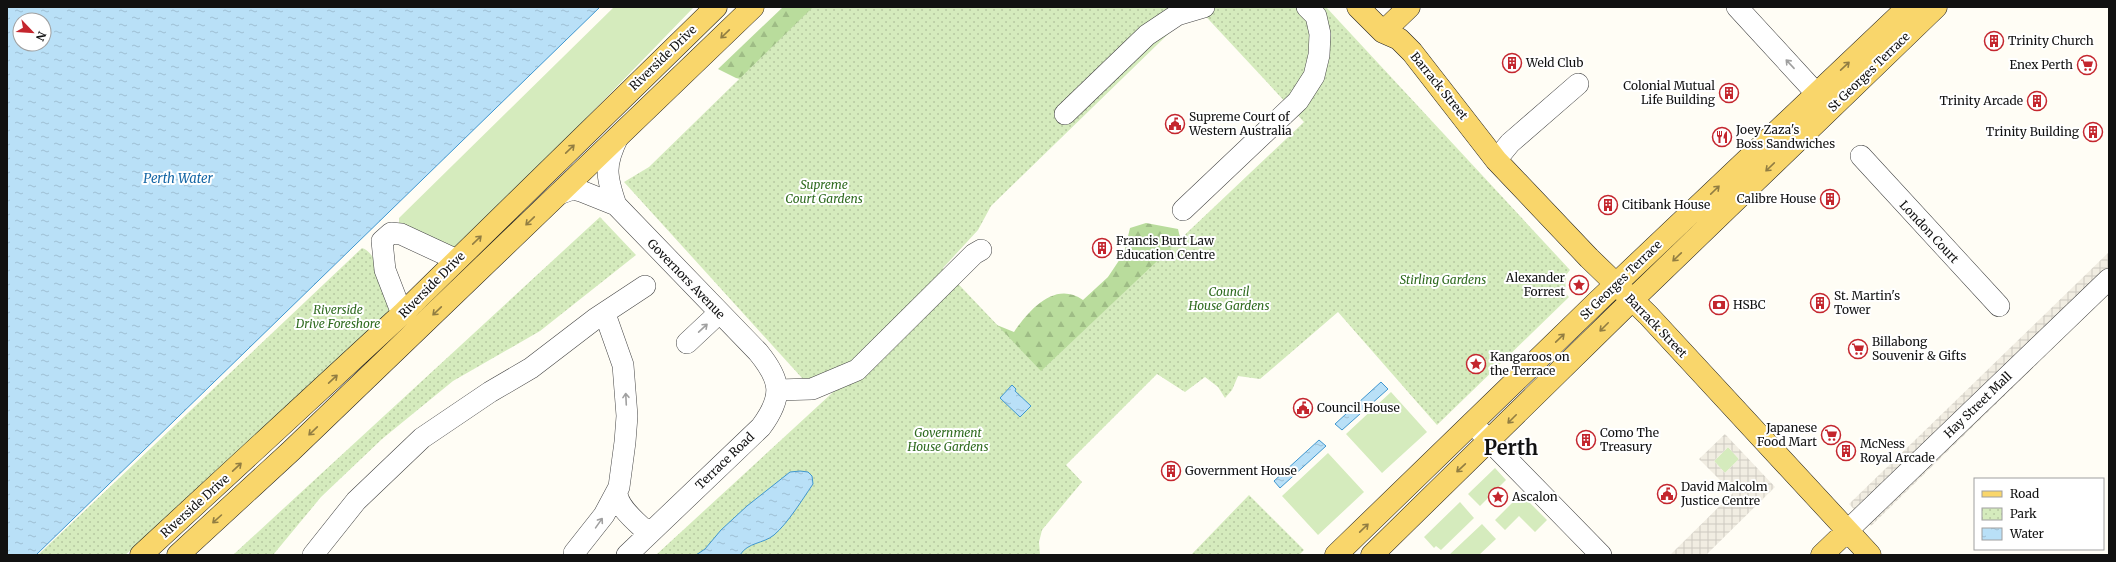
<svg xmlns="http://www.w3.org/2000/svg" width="2116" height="562" font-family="Merriweather,serif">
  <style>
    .grass { fill: #d5ebbd }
    .forest { fill: url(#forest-firs) }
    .park { fill: url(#park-dots) }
    .plaza { fill: url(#plaza-grid); fill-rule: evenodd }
    .water { fill: url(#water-ripples); stroke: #3f96cf; fill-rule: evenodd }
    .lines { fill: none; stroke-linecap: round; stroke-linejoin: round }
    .minor-casing { stroke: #444; stroke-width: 22 }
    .major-casing { stroke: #222; stroke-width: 23 }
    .minor { stroke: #fff; stroke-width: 21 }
    .major { stroke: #f9d66b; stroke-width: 22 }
    .oneway { stroke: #917d42 }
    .oneway2 { stroke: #a0a0a0 }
    .labels { text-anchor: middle; stroke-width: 4; stroke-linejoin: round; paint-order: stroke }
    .poi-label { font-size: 12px; fill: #111; stroke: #fff; text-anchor: start }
    .street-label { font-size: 12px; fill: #111; stroke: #fff }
    .park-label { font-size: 12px; font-style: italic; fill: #2f6b1f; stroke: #fff }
    .water-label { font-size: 13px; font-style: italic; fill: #1768a6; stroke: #fff }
    .town-label { font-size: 20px; font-weight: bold; fill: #111; stroke: #fff }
  </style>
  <defs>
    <pattern id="forest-firs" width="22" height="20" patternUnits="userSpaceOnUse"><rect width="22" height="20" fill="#b9dc9c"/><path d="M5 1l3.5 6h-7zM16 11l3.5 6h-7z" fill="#9ebc85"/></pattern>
    <pattern id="park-dots" width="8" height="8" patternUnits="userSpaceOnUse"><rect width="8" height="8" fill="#d5ebbd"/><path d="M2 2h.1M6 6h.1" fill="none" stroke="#b6c8a1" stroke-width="1.8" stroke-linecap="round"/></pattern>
    <pattern id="plaza-grid" width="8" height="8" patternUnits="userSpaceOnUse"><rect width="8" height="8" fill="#f1ede2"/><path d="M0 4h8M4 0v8" fill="none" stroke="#cecac1"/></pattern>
    <pattern id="water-ripples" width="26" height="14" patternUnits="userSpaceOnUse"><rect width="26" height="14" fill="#b9e0f7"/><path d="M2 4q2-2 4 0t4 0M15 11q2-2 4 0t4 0" fill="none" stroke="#9ebfd3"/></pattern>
  </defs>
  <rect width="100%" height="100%" fill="#fffdf5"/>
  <path class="grass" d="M614,7H694L463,245L453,247L401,228L399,223V218Z
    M1391,392L1427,432L1382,473L1346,434Z
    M1728,447L1739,459L1725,473L1714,461Z
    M1328,453L1364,492L1318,535L1282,496Z
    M1495,468L1506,480L1480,506L1468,494Z
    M1521,494L1547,520L1535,532L1519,516L1505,530L1495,520Z
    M1460,502L1474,518L1441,550L1436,546L1434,548L1424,537Z
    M1482,524L1496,539L1479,555H1449Z"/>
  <path class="forest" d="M783,7H845L753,82L736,78L718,69Z
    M1146,223L1178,229L1182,246L1059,396L987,321L1014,332C1029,310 1055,280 1083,300L1108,277L1124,253L1130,228Z"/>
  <path class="park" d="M813,7H1196L991,206L978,230L943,268L1041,371L1304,122L1197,7H1326L1570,270L1566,275L1565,293L1569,297L1437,425L1338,312L1260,379L1238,376L1232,390L1225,398L1218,387L1205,377L1185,392L1157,374L1066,465L1082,482L1042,530L1039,542L1040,555H656L856,371L812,389L624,182L649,167Z
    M600,217L636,255L540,331L453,381L382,439L321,497L273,555H233Z
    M362,248C378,252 391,299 390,313L196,496L125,555H38Z
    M1249,495L1304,550L1299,555H1191Z"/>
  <path class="plaza" d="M2109,252V294L1871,526L1849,504Z
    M1725,434L1775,487L1706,555H1670L1733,493L1699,459ZM1728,447L1739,459L1725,473L1714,461Z"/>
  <path class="water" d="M7,7H600L36,555H7ZM20,20H44V44H20Z
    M1381,382L1388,389L1342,430L1335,424Z
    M1012,385L1016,389L1015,391L1031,406L1020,417L1000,398Z
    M1319,440L1326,446L1280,488L1274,481Z
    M800,471L808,472L812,476L813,484C802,500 788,523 774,535C763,544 748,542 740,555H696L705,549L721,530L747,506L790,472Z"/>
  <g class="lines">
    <g class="minor-casing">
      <path id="minor" d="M1737,7L1816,93
        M1065,114L1147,35L1177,15L1204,7
        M1861,156L1999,306
        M1496,160L1510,143L1578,84
        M559,194L573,189L581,191L616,205L758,352C781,380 784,396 761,427L627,555
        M616,205C606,176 604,165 618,137
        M1183,210L1298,101L1314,76L1319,55L1320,34L1316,16L1307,7
        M402,314L385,270L382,241L391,233L401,234L457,260
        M687,343L719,313
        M777,390L812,389L857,370L974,254L981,250
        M1472,423L1601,555
        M617,491C616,507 638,523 649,534
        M1847,531L2109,279
        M313,555L356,501L422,438L490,392L531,368L595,319L645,286
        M576,555L574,553L604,515L619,487L625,442L627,416L623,365L605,314"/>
    </g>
    <g class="major-casing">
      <path id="major" d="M1358,7L1383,32L1399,39L1412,52L1496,160L1589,258L1648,315L1870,555
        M1383,32L1409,7
        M141,555L402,314L716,7
        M178,555L291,451L753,7
        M1336,555L1598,301L1908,7
        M1372,555L1624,308L1936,7
        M1822,555L1847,531"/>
    </g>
    <use href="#minor" class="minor"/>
    <use href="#major" class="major"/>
  </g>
  <defs><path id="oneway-shaft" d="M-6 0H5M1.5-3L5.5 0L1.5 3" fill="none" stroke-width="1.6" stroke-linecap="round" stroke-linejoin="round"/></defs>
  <g class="oneway">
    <use href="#oneway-shaft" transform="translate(725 34) rotate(136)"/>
    <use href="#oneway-shaft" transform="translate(1845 66) rotate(-43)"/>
    <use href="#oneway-shaft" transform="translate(570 149) rotate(-44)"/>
    <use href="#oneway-shaft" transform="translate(1770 167) rotate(136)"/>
    <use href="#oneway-shaft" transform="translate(1715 190) rotate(-44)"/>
    <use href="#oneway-shaft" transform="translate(530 221) rotate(136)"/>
    <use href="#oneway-shaft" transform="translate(477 240) rotate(-44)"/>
    <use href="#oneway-shaft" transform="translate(1677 257) rotate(136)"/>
    <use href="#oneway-shaft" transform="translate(437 311) rotate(136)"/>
    <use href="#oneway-shaft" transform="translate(1604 327) rotate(135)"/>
    <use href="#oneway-shaft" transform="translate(1560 338) rotate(-44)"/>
    <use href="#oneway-shaft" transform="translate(333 379) rotate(-43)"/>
    <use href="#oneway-shaft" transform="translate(1512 419) rotate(135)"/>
    <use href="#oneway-shaft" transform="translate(313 431) rotate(136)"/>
    <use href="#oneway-shaft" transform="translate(237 467) rotate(-43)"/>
    <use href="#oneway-shaft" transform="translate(1461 468) rotate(137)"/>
    <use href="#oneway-shaft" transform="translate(217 519) rotate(138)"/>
    <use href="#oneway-shaft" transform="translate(1364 528) rotate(-44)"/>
  </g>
  <g class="oneway2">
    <use href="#oneway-shaft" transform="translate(1790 64) rotate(-133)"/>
    <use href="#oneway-shaft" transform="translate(703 328) rotate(-43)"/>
    <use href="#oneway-shaft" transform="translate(626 399) rotate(-93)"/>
    <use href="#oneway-shaft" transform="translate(599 523) rotate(-55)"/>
  </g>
  <defs>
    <g id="building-ring" transform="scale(1)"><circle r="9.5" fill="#fff" stroke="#c4262e" stroke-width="1.5"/><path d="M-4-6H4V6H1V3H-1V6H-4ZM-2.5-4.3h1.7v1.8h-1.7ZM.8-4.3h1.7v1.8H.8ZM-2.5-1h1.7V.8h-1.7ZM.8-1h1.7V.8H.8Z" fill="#c4262e"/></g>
    <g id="supermarket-ring" transform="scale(1)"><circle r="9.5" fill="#fff" stroke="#c4262e" stroke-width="1.5"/><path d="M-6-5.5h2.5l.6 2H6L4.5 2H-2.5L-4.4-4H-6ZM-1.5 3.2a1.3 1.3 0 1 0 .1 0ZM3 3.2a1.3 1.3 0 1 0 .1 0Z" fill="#c4262e"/></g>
    <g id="civic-ring" transform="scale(1)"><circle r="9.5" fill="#fff" stroke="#c4262e" stroke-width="1.5"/><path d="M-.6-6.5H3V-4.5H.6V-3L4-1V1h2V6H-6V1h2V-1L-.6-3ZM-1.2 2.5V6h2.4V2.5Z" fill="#c4262e"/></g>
    <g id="restaurant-ring" transform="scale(1)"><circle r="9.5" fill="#fff" stroke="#c4262e" stroke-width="1.5"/><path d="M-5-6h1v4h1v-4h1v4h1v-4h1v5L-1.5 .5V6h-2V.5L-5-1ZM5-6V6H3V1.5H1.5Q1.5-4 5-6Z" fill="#c4262e"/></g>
    <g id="sight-ring" transform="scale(1)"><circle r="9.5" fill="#fff" stroke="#c4262e" stroke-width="1.5"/><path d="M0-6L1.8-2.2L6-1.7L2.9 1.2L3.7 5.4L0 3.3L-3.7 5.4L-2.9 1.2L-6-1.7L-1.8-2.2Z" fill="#c4262e"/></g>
    <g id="bank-ring" transform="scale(1)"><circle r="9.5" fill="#fff" stroke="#c4262e" stroke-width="1.5"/><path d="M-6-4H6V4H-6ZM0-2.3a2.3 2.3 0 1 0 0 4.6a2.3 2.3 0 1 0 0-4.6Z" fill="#c4262e"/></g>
  </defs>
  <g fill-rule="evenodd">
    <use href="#building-ring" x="1994" y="41"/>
    <use href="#building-ring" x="1512" y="63"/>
    <use href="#supermarket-ring" x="2087" y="65"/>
    <use href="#building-ring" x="1729" y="93"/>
    <use href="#building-ring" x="2037" y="101"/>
    <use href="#civic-ring" x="1175" y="124"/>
    <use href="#building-ring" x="2093" y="132"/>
    <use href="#restaurant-ring" x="1722" y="137"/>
    <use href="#building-ring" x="1830" y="199"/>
    <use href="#building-ring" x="1608" y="205"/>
    <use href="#building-ring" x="1102" y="248"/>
    <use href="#sight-ring" x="1579" y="285"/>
    <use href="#building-ring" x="1820" y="303"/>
    <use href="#bank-ring" x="1719" y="305"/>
    <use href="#supermarket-ring" x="1858" y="349"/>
    <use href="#sight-ring" x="1476" y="364"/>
    <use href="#civic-ring" x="1303" y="408"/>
    <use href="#supermarket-ring" x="1831" y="435"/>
    <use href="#building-ring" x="1586" y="440"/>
    <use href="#building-ring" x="1846" y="451"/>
    <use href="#building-ring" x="1171" y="471"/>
    <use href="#civic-ring" x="1667" y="494"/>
    <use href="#sight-ring" x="1498" y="497"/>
  </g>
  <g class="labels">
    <g class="poi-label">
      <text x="2008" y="45">Trinity Church</text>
      <text x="1526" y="67">Weld Club</text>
      <text x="2073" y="69" text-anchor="end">Enex Perth</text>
      <text x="1715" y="90" text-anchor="end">Colonial Mutual<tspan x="1715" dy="14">Life Building</tspan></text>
      <text x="2023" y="105" text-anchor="end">Trinity Arcade</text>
      <text x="1189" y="121">Supreme Court of<tspan x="1189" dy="14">Western Australia</tspan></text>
      <text x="1736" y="134">Joey Zaza's<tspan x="1736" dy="14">Boss Sandwiches</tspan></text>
      <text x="2079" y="136" text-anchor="end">Trinity Building</text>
      <text x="1816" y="203" text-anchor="end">Calibre House</text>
      <text x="1622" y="209">Citibank House</text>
      <text x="1116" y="245">Francis Burt Law<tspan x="1116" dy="14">Education Centre</tspan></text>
      <text x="1565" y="282" text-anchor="end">Alexander<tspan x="1565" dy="14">Forrest</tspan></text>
      <text x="1834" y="300">St. Martin's<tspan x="1834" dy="14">Tower</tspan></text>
      <text x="1733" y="309">HSBC</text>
      <text x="1872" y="346">Billabong<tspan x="1872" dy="14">Souvenir &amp; Gifts</tspan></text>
      <text x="1490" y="361">Kangaroos on<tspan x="1490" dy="14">the Terrace</tspan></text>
      <text x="1317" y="412">Council House</text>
      <text x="1817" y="432" text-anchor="end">Japanese<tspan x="1817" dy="14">Food Mart</tspan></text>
      <text x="1600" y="437">Como The<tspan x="1600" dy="14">Treasury</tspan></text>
      <text x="1860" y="448">McNess<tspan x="1860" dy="14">Royal Arcade</tspan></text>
      <text x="1185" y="475">Government House</text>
      <text x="1681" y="491">David Malcolm<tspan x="1681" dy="14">Justice Centre</tspan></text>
      <text x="1512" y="501">Ascalon</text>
    </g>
    <g class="street-label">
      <text transform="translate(663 58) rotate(-44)" y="4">Riverside Drive</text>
      <text transform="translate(1869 72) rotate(-44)" y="4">St Georges Terrace</text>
      <text transform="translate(1439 86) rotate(51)" y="4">Barrack Street</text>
      <text transform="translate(1929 232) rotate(47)" y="4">London Court</text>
      <text transform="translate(686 279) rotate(46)" y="4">Governors Avenue</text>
      <text transform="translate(1621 280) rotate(-44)" y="4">St Georges Terrace</text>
      <text transform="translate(432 285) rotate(-45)" y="4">Riverside Drive</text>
      <text transform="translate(1656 326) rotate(46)" y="4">Barrack Street</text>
      <text transform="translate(1978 405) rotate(-44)" y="4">Hay Street Mall</text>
      <text transform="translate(725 461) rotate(-44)" y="4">Terrace Road</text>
      <text transform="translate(195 506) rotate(-42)" y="4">Riverside Drive</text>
    </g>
    <g class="park-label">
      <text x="824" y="189">Supreme<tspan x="824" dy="14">Court Gardens</tspan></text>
      <text x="1443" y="284">Stirling Gardens</text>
      <text x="1229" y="296">Council<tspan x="1229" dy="14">House Gardens</tspan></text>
      <text x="338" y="314">Riverside<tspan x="338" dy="14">Drive Foreshore</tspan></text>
      <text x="948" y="437">Government<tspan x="948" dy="14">House Gardens</tspan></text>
    </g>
    <g class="water-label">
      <text x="178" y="183">Perth Water</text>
    </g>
    <g class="town-label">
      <text x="1511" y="455">Perth</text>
    </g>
  </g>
  <rect width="2116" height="562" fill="none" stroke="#111111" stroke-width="16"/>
  <rect x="1974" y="478" width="130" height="72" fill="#ffffff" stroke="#a0a0a0"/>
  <rect x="1982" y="491" width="20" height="6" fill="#f9d66b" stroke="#a0a0a0"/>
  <text x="2010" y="498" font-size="12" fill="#111111">Road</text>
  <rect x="1982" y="508" width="20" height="12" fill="url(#park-dots)" stroke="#a0a0a0"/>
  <text x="2010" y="518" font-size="12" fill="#111111">Park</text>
  <rect x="1982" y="528" width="20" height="12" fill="url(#water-ripples)" stroke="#a0a0a0"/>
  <text x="2010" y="538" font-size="12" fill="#111111">Water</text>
  <g transform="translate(32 32) rotate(115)"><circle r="19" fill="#ffffff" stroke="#a0a0a0"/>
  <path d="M0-3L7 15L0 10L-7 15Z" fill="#c4262e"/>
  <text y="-6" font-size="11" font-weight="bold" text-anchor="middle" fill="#111111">N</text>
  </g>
</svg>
